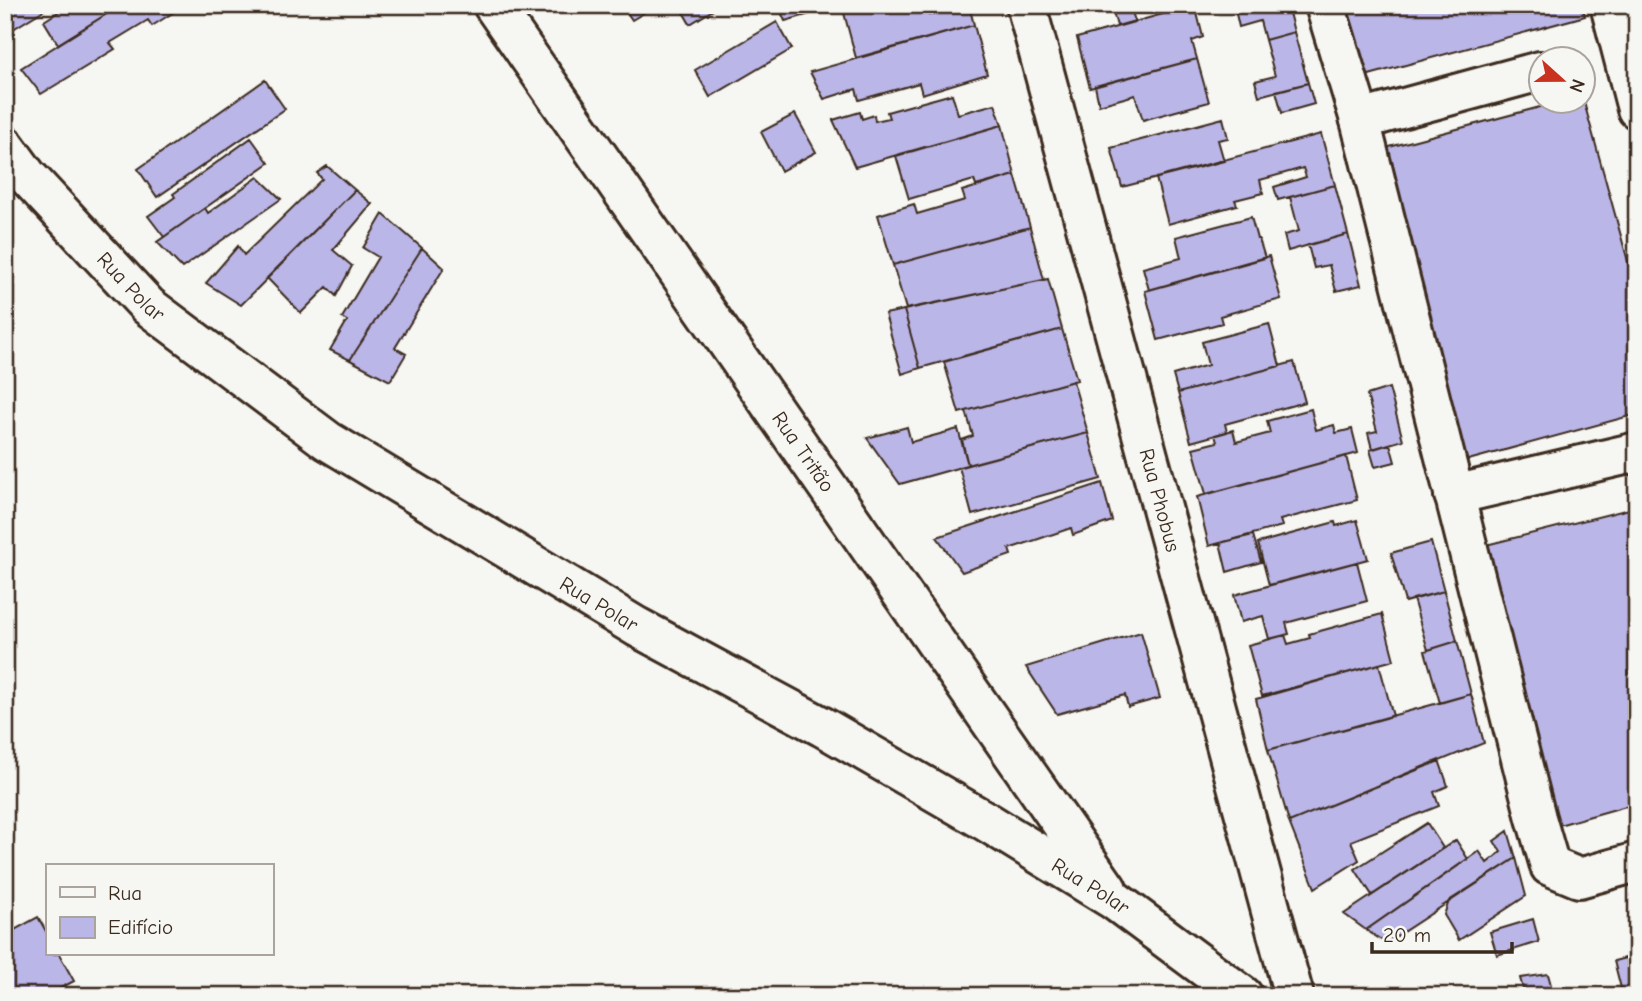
<svg xmlns="http://www.w3.org/2000/svg" width="1642" height="1001" font-family="'Comic Neue',sans-serif">
  <style>
    .building { fill: #bbb6e8; stroke: #3b2a1e; stroke-width: 2 }
    .lines { fill: none; stroke-linecap: round; stroke-linejoin: round }
    .minor-casing { stroke: #3b2a1e; stroke-width: 44 }
    .minor { stroke: #f6f6f2; stroke-width: 38 }
    .labels { text-anchor: middle; stroke-width: 7; stroke-linejoin: round; paint-order: stroke }
    .street-label { font-size: 21px; fill: #3b2a1e; stroke: #f6f6f2 }
  </style>
  <rect width="100%" height="100%" fill="#f6f6f2"/>
  <filter id="ink" filterUnits="userSpaceOnUse"><feTurbulence type="fractalNoise" baseFrequency=".0143" numOctaves="2"/><feDisplacementMap in="SourceGraphic" scale="14" xChannelSelector="R" yChannelSelector="G"/><feConvolveMatrix kernelMatrix="1 2 1 2 8 2 1 2 1" color-interpolation-filters="sRGB"/></filter>
  <g filter="url(#ink)">
    <path class="building" d="M5,5H52L5,34Z
      M69,5H121L58,44L44,21Z
      M121,5H185L152,26L148,20L110,43L115,49L41,94L21,68Z
      M622,5H657L632,20Z
      M679,5H721L690,24Z
      M778,5H827L828,9L785,21Z
      M872,5H927L929,15L969,5L974,25L856,58L844,13Z
      M1111,5H1156L1132,12L1135,21L1117,26Z
      M1195,5L1203,37L1192,41L1197,59L1090,88L1077,38Z
      M1234,5H1287L1294,32L1265,40L1260,21L1239,27Z
      M1339,5H1582L1585,16L1358,78Z
      M777,22L792,49L710,97L695,70Z
      M974,25L987,74L922,94L919,83L859,100L856,89L824,99L810,72Z
      M1294,32L1308,83L1259,96L1255,81L1275,76L1265,40Z
      M1197,59L1209,102L1143,120L1135,95L1099,105L1095,86Z
      M265,80L285,109L157,197L138,169Z
      M1308,83L1314,104L1282,113L1276,91Z
      M952,94L958,114L995,104L1002,125L855,167L833,120L860,112L862,119L874,115L875,121L889,118L887,112Z
      M1582,95L1637,294V414L1461,462L1378,150L1559,102H1582Z
      M795,114L816,152L781,171L761,132Z
      M1223,118L1228,138L1218,140L1224,161L1122,187L1111,148Z
      M1002,125L1015,175L976,186L974,180L909,199L896,156Z
      M1321,134L1335,185L1278,200L1274,187L1306,177L1303,168L1260,180L1263,193L1235,200L1237,205L1168,224L1156,178Z
      M251,138L269,163L164,237L148,216L175,197L173,194Z
      M327,166L355,190L241,305L206,283L238,246L244,255L322,179L317,173Z
      M1015,175L1030,227L893,265L878,215L914,204L917,214L965,200L962,191Z
      M258,177L281,199L182,268L157,242L205,208L208,213Z
      M1335,185L1348,234L1288,251L1284,235L1299,231L1290,197Z
      M355,190L372,204L333,250L352,266L336,296L327,287L301,313L267,278Z
      M383,214L422,248L350,360L330,350L347,321L342,318L378,257L363,248Z
      M1251,217L1257,239H1259L1265,258L1149,290L1143,268L1181,258L1176,237Z
      M1030,227L1044,280L906,309L893,265Z
      M1348,234L1361,285L1336,291L1329,265L1314,268L1308,245Z
      M422,248L444,268L395,348L406,354L390,381L350,360Z
      M1269,256L1281,299L1220,316L1222,323L1158,340L1145,291Z
      M1048,279L1062,329L920,368L904,310Z
      M904,310L920,368L902,374L885,314Z
      M1269,324L1280,366L1178,393L1173,375L1208,365L1202,342Z
      M1062,329L1077,380L959,413L944,362Z
      M1294,362L1305,402L1225,424L1227,432L1191,442L1178,393Z
      M1073,381L1088,433L968,465L962,440L973,436L966,411Z
      M1389,388L1403,440L1372,449L1368,433L1377,431L1367,395Z
      M1311,409L1316,430L1334,425L1336,433L1352,429L1358,453L1206,494L1193,448L1217,442L1215,435L1233,430L1236,442L1270,433L1267,421Z
      M907,427L911,442L958,429L968,465L900,484L867,438Z
      M1088,433L1101,479L972,515L959,467Z
      M1390,444L1395,462L1375,467L1370,450Z
      M1346,456L1357,500L1280,520L1282,526L1209,546L1197,497Z
      M1102,483L1112,521L1073,535L1071,528L1009,549L1011,555L962,572L937,537Z
      M1637,507V803L1559,825L1474,548Z
      M1357,520L1368,559L1269,585L1258,543L1335,522L1336,526Z
      M1253,535L1261,562L1227,572L1220,543Z
      M1431,542L1444,591L1405,602L1391,553Z
      M1357,562L1367,601L1286,623L1289,634L1269,639L1263,616L1241,622L1234,595Z
      M1444,591L1457,641L1428,650L1413,599Z
      M1382,614L1394,660L1262,696L1248,645L1285,635L1288,644L1310,638L1309,634Z
      M1141,632L1160,698L1128,707L1125,695L1057,714L1026,667Z
      M1457,641L1471,694L1440,703L1425,651Z
      M1379,664L1393,716L1268,750L1256,699Z
      M1471,694L1484,743L1289,822L1268,750Z
      M1439,760L1448,786L1434,792L1439,806L1351,841L1359,860L1315,888L1289,822Z
      M1427,823L1443,848L1372,895L1355,869Z
      M1508,831L1516,858L1386,943L1366,930L1479,851L1487,863L1501,852L1494,841Z
      M1456,840L1468,859L1366,930L1344,914Z
      M1516,858L1526,896L1459,940L1444,915L1449,901Z
      M38,917L47,933V954H59L74,981L46,996H5V935Z
      M1533,919L1539,942L1497,955L1490,932Z
      M1637,955V996H1623L1614,961Z
      M1548,974L1554,996H1525L1520,978Z"/>
    <g class="lines">
      <g class="minor-casing">
        <g id="minor">
          <path id="s1" d="M493,5L1107,889"/>
          <path id="s2" d="M1026,5L1294,996"/>
          <path d="M1325,5L1360,120L1536,818L1550,866L1579,878L1637,862"/>
          <path d="M1610,5L1637,109"/>
          <path d="M1360,120L1540,71"/>
          <path id="s3" d="M5,146L27,176L148,306L328,441L637,627L823,727L987,822L1114,900L1243,996"/>
          <path d="M1454,495L1637,452"/>
        </g>
      </g>
      <use href="#minor" class="minor"/>
    </g>
  </g>
  <g class="labels">
    <g class="street-label">
      <text dy="7" stroke="none"><textPath href="#s3" startOffset="189">Rua Polar</textPath></text>
      <text dy="7" stroke="none"><textPath href="#s1" startOffset="544">Rua Tritão</textPath></text>
      <text dy="7" stroke="none"><textPath href="#s2" startOffset="513">Rua Phobus</textPath></text>
      <text dy="7" stroke="none"><textPath href="#s3" startOffset="756">Rua Polar</textPath></text>
      <text dy="7" stroke="none"><textPath href="#s3" startOffset="1323">Rua Polar</textPath></text>
    </g>
  </g>
  <rect width="1642" height="1001" fill="none" stroke="#f6f6f2" stroke-width="28"/>
  <rect x="14" y="14" width="1614" height="973" fill="none" stroke="#3b2a1e" stroke-width="2.5" filter="url(#ink)"/>
  <rect x="46" y="864" width="228" height="91" fill="#f6f6f2" stroke="#aba49d" stroke-width="2"/>
  <rect x="60" y="887" width="35" height="10" fill="#f6f6f2" stroke="#aba49d" stroke-width="2"/>
  <text x="108" y="900" font-size="21" fill="#3b2a1e">Rua</text>
  <rect x="60" y="917" width="35" height="21" fill="#bbb6e8" stroke="#aba49d" stroke-width="2"/>
  <text x="108" y="934" font-size="21" fill="#3b2a1e">Edifício</text>
  <g transform="translate(1562 80) rotate(111)"><circle r="33" fill="#f6f6f2" stroke="#aba49d" stroke-width="2"/>
  <path d="M0-5L12 26L0 18L-12 26Z" fill="#c8321e"/>
  <text y="-10" font-size="19" font-weight="bold" text-anchor="middle" fill="#3b2a1e">N</text>
  </g>
  <path d="M1372 942v10h140v-10" fill="none" stroke="#3b2a1e" stroke-width="3.5"/>
  <text x="1383" y="942" font-size="21" fill="#3b2a1e" stroke="#f6f6f2" stroke-width="5" paint-order="stroke">20 m</text>
</svg>
